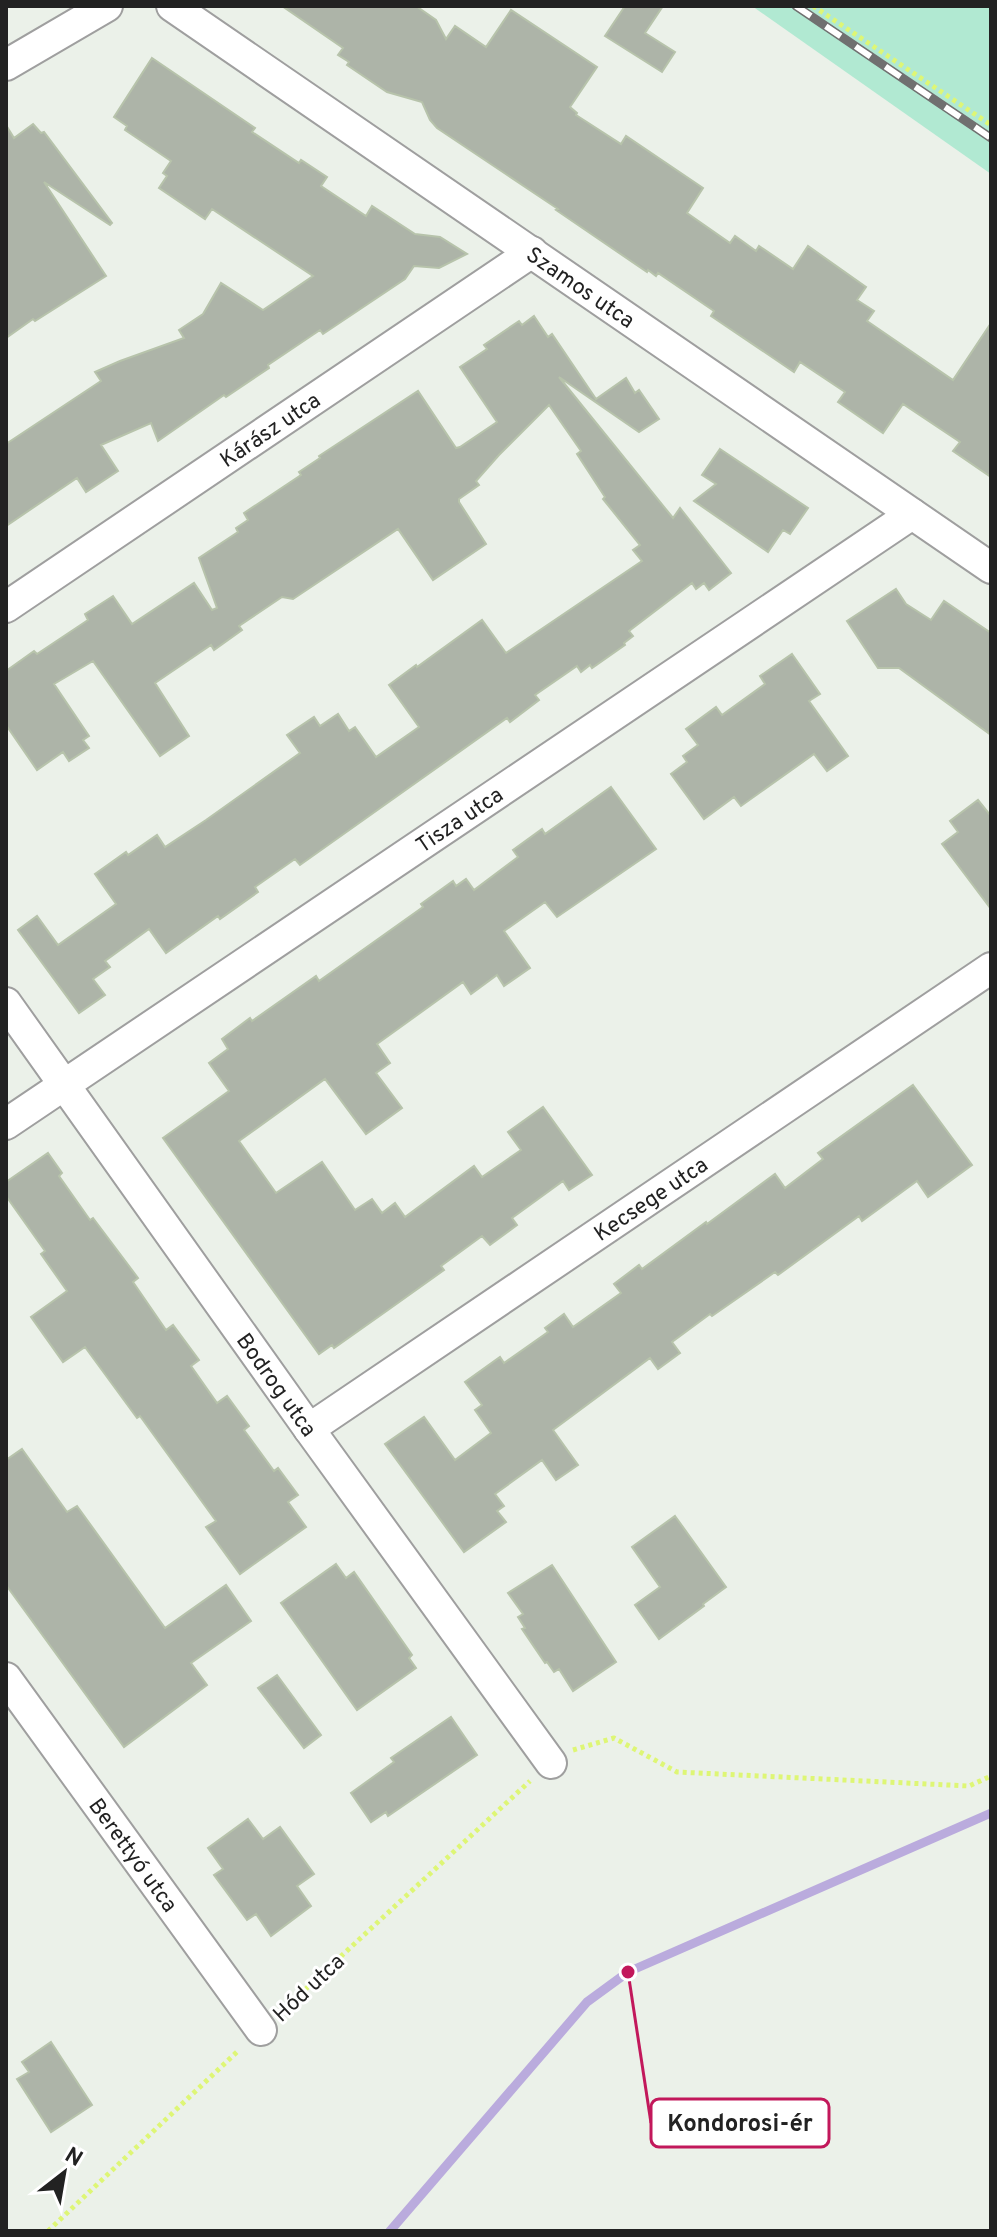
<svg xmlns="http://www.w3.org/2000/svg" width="997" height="2237" font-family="Overpass,sans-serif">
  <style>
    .grass { fill: #b1e9d2 }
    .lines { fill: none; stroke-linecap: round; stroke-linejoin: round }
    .stream { stroke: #baabdd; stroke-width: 9 }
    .building { fill: #adb4a8; stroke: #b7c3ab; stroke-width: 2 }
    .minor-casing { stroke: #9f9f9f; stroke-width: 34 }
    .path { stroke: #def675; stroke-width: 5; stroke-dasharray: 4 4; stroke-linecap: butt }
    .minor { stroke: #fff; stroke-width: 30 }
    .rail-casing { stroke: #707070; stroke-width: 9 }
    .rail { stroke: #fff; stroke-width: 6; stroke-dasharray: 18; stroke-linecap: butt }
    .labels { text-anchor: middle; stroke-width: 6; stroke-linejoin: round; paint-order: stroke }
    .street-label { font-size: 22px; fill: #222; stroke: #fff }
    .leader { fill: none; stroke: #c2185b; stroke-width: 3 }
    .callout-dot { fill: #c2185b; stroke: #fff; stroke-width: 3 }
    .callout { fill: #fff; stroke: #c2185b; stroke-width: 3 }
    .callout-label { font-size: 24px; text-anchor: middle; font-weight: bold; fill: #222 }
  </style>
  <rect width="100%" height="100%" fill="#ebf1e9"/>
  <path class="grass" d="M752,6H991V174Z"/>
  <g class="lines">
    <path class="stream" d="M390,2231L587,2002L628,1972L991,1813"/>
  </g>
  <path class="building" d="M282,6H416L436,20L446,39L455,26L486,47L511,10L597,67L570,107L577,113L576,115L621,144L626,136L703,188L687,213L730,243L735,236L756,251L759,246L793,269L808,246L866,287L857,300L874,311L867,321L953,380L991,323V477L953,451L960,442L903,404L883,433L838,402L845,392L800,362L794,372L711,316L714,311L658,273L656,276L648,270L647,272L556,210L558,209L437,128L430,120L422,102L387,92L347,65L349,62L338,55L343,48Z
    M625,6H663L645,33L675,52L662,72L605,36Z
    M152,58L255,128L252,132L299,163L301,160L327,177L321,186L366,216L372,206L415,234L440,237L467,254L439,268L414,266L405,279L323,334L320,330L268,365L269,368L226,397L224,395L158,441L151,423L101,445L118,471L86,492L77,478L6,526V444L101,381L95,372L120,361L184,338L179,330L203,314L221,283L263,310L313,276L212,209L205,219L159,188L167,176L163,173L171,161L125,130L127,126L114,117Z
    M33,124L41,133L44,132L112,223L110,225L44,182L106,276L35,321L33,319L6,338V125L14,138Z
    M534,316L548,337L552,334L596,399L626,378L635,393L639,390L659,419L639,432L559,377L673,518L680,508L731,573L709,590L704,583L696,589L692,583L629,631L633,636L624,643L625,645L592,668L590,665L581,672L577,666L535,695L539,700L510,722L507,718L300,865L295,859L255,887L258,892L220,919L218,916L166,953L149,929L105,961L110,967L93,979L105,995L79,1013L18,930L37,916L58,945L116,904L95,874L126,852L128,855L157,835L165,847L206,820L300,753L287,735L314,717L320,726L338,714L349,731L355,727L376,757L419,727L389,685L416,665L417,667L482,620L506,653L642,561L633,550L640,545L603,499L605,497L577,454L581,451L549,405L499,455L476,481L479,485L459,499V502L486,544L433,580L398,529L293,599L282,597L239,626L242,630L214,650L211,645L155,683L189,736L160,756L93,661L54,684L89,736L83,740L89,748L69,761L63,752L37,770L6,725V671L34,651L37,654L88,620L85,614L113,596L132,624L194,583L212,610L217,608L199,558L238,532L236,528L248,520L244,513L301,475L299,472L320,458L319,456L418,391L456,448L460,447L497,422L460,367L487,349L484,345L519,321L522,325Z
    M720,449L808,508L790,534L783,530L768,552L694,501L716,484L702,475Z
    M896,589L906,604L931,620L944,601L991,633V735L899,668H878L847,621Z
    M792,654L820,694L809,701L848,756L827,771L814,754L741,806L734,797L704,819L671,774L687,762L683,756L698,745L686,729L716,707L722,715L765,684L760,676Z
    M611,787L656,849L557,917L545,902L504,931L530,968L504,986L497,975L471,994L463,982L377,1044L390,1063L376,1073L402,1108L366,1134L325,1079L239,1141L276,1193L322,1162L355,1210L372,1199L382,1213L395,1203L405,1217L474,1166L482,1177L521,1150L508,1132L543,1107L592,1175L569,1190L563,1181L512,1218L517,1225L490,1245L482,1236L441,1266L444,1270L388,1310L334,1348L332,1345L319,1354L163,1138L229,1091L209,1063L228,1049L222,1039L250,1018L252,1021L316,976L319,981L423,907L421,904L453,881L456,886L466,879L474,890L518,857L513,850L542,829L545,834Z
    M978,800L991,816V909L942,844L958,832L950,821Z
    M913,1085L972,1165L928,1197L917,1181L862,1221L859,1216L778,1275L775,1272L712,1316L710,1314L672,1342L680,1353L658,1369L650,1358L553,1430L578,1465L556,1480L542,1460L495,1494L504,1506L497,1511L506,1522L464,1552L385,1444L424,1417L455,1460L491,1433L475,1410L482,1405L465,1382L500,1357L504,1363L548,1332L545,1328L564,1314L573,1327L621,1293L614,1284L639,1265L642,1269L706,1222L707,1224L775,1174L785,1188L823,1159L818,1153Z
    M48,1153L62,1173L59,1176L90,1220L93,1218L138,1278L133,1282L166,1330L173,1325L199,1360L191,1366L217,1403L227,1396L249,1426L244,1430L274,1471L278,1468L298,1495L288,1502L306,1527L240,1574L206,1527L216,1521L140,1416L137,1418L85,1347L63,1362L31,1317L67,1291L41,1254L45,1251L6,1196V1182Z
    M22,1449L67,1512L77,1506L165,1628L226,1585L251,1621L191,1663L207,1685L124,1747L6,1585V1460Z
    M675,1516L726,1587L703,1604L704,1606L659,1639L635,1605L660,1587L632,1547Z
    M336,1564L346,1578L354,1572L412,1655L409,1658L416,1668L357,1710L281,1603Z
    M552,1565L616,1662L573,1691L559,1669L554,1672L547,1662L545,1663L522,1629L525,1628L518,1617L523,1614L508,1593Z
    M277,1675L321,1735L304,1748L258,1688Z
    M451,1717L477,1755L388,1816L386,1812L371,1822L351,1793L394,1762L391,1758Z
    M248,1819L263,1839L280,1827L314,1874L297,1886L311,1906L271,1936L256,1914L247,1920L214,1875L223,1869L208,1848Z
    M51,2042L92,2105L51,2132L17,2079L29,2072L22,2062Z"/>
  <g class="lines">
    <g class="minor-casing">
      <g id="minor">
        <path id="s1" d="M172,6L991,568"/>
        <path d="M6,65L107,6"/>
        <path id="s2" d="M6,607L532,252"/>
        <path id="s3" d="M6,1003L309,1429L551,1763"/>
        <path id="s4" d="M6,1124L912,514"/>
        <path id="s5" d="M309,1429L991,968"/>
        <path id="s6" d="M6,1678L261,2030"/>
      </g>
    </g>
    <path class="path" d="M813,6L991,125
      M573,1750L614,1738L677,1772L969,1786L991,1776
      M282,2011L530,1781
      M48,2231L239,2050"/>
    <use href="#minor" class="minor"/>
    <g class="rail-casing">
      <path id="rail" d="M796,6L991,138"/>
    </g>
    <use href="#rail" class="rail"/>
  </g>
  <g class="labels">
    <g class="street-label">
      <text dy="8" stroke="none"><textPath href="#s1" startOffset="496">Szamos utca</textPath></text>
      <text dy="8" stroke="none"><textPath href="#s2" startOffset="318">Kárász utca</textPath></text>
      <text dy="8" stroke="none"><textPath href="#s4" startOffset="546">Tisza utca</textPath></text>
      <text dy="8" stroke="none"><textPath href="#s5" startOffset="412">Kecsege utca</textPath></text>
      <text dy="8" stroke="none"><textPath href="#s3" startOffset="468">Bodrog utca</textPath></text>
      <text dy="8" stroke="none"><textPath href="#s6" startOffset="218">Berettyó utca</textPath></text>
      <text transform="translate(308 1987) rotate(-43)" y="8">Hód utca</text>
    </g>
  </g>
  <path class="leader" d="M628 1972L651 2123"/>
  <circle class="callout-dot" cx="628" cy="1972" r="8"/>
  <rect class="callout" x="651" y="2099" width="178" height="48" rx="8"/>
  <g class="callout-label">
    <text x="740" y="2131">Kondorosi-ér</text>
  </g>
  <rect width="997" height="2237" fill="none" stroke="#222222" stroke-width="16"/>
  <g transform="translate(64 2173) rotate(31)" stroke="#ffffff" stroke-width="6" paint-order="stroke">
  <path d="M0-6L14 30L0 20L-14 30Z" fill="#222222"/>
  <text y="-12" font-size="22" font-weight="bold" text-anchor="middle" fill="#222222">N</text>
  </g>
</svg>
